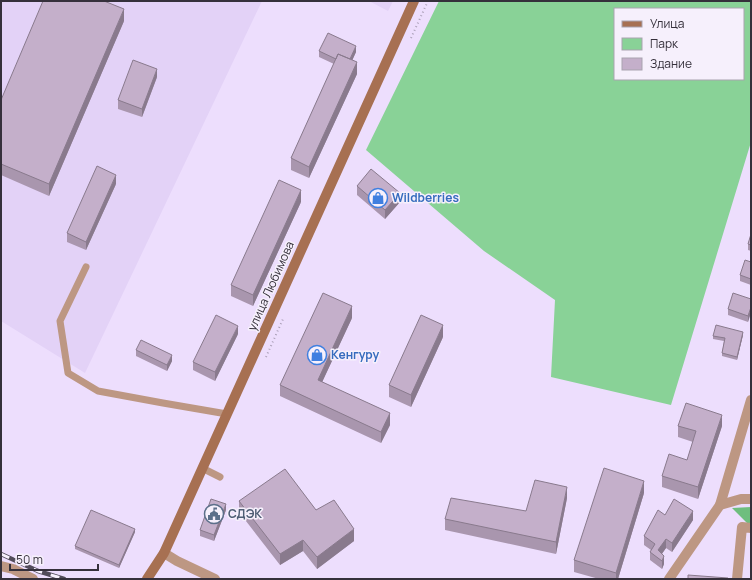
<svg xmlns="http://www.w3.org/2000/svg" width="752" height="580" font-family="Manrope,sans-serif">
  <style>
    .built { fill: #e3d2f7 }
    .green { fill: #89d297; fill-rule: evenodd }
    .forest { fill: #6ebe7e }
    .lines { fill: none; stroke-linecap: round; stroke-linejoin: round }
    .path { stroke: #aca1b9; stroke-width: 2; stroke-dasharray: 1 3; stroke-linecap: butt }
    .service { stroke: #bd9783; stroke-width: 7 }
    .minor { stroke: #bd9783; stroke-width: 10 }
    .tertiary { stroke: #bd9783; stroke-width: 10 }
    .secondary { stroke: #a77052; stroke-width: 10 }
    .rail-casing { stroke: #524c5a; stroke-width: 4.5 }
    .rail { stroke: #f6f0fc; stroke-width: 3; stroke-dasharray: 9; stroke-linecap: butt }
    .wall { fill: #a996ae }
    .shaded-wall { fill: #897a8d }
    .building { fill: #c4afca; stroke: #897a8d }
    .labels { text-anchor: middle; stroke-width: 3; stroke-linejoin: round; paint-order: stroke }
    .shop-label { font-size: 12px; font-weight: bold; fill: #366cbe; stroke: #f6f0fc; text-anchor: start }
    .street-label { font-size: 12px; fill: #35303b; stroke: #f6f0fc }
    .service-label { font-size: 12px; font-weight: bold; fill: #4e5e75; stroke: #f6f0fc; text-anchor: start }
  </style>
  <rect width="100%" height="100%" fill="#eddefd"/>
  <path class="built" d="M1,1H262L85,373L1,321Z
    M369,1H393L388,11Z"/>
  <path class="green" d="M439,1H751V142L671,405L551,377L555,300L484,251L366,150ZM615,9H743V79H615Z"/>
  <path class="forest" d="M751,507V524H748L732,508Z"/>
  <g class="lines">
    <path class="path" d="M411,38L428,1
      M266,357L283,319"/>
    <path class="service" d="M86,267L60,321L68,373L98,391L163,403L227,414
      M202,468L220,477"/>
    <path class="minor" d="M720,505L751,400
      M1,566L13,569L33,579
      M737,579L742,527L751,528"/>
    <path class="tertiary" d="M164,553L177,561L215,579
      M669,579L720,505L741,499H751"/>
    <path class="secondary" d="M147,579L164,553L414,1"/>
    <g class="rail-casing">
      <path id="rail" d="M1,554L38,571L64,579"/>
    </g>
    <use href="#rail" class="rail"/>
  </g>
  <path class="wall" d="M124,21L49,196L1,175V100Z
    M319,51L356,52L352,60L357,74L309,178L291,170V158L334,64L319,57Z
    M157,77L142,117L118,109V100Z
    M116,184L86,250L67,242V233Z
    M357,186L400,202L385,219L357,195Z
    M301,202L253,306L231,296V285Z
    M751,234V251L748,250V244Z
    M751,262V285L740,281V275Z
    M751,299L748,322L728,315V309Z
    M352,318L322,382L390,425L381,443L280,396V385Z
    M238,334L215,381L193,370V362Z
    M743,335L737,360L722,356V353L724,341L713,339V336Z
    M443,337L411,407L389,397V385Z
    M136,350L172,361L167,371L136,356Z
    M678,426H722L698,499L662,487V476L687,460L693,442L678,437Z
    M644,493L618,579H599L574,572V560Z
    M567,498L556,554L445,530V519L526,511Z
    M239,501L316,510L354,541L317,569L303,551L280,565L239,512Z
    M226,510L214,541L200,536V530Z
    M665,515L693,520L672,552L666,548L662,554L664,564L662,569L650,560V552L651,550L644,545V536Z
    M135,532L119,568L75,549V546Z"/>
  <path class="shaded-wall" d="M124,9V21L49,196V184Z
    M356,46V52L348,70V64Z
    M357,62V74L309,178V167Z
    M157,69V77L142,117V109Z
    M116,175V184L86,250V242Z
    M301,190V202L253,306V295Z
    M400,193V202L385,219V210Z
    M352,306V318L318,391V380Z
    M751,307V313L748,322V316Z
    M443,325V337L411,407V395Z
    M238,326V334L215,381V372Z
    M743,332V335L737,360V357Z
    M172,355V361L167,371V365Z
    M390,413V425L381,443V432Z
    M722,415V426L698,499V487Z
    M644,481V493L618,579H616V573Z
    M567,487V498L556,554V542Z
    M226,504V510L214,541V535Z
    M693,511V520L672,552V543Z
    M135,529V532L119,568V565Z
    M354,529V541L317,569V557Z
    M666,539V548L658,559V550Z
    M303,540V551L280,565V554Z
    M664,556V564L662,569V561Z"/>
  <path class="building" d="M43,1H104L124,9L49,184L1,164V100Z
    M328,33L356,46L350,59L338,54L336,59L319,51Z
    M338,54L357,62L309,167L291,158Z
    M133,60L157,69L142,109L118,100Z
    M97,166L116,175L86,242L67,233Z
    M371,169L400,193L385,210L357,186Z
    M279,180L301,190L253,295L231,285Z
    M751,234V245L748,244Z
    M745,260L751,262V279L740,275Z
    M323,293L352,306L318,380L390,413L381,432L280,385Z
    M733,293L751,299V307L748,316L728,309Z
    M216,315L238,326L215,372L193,362Z
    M421,315L443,325L411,395L389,385Z
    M716,325L743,332L737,357L722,353L725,338L713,336Z
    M141,340L172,355L167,365L136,350Z
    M686,403L722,415L698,487L662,476L669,454L687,460L696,431L678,426Z
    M604,468L644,481L616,573L574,560Z
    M285,469L316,510L334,500L354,529L317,557L303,540L280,554L239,501Z
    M535,480L567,487L556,542L445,519L451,498L526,511Z
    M211,499L226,504L214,535L200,530Z
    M674,499L693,511L672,543L666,539L658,550L664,556L662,561L650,552L655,544L644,536L658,510L665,515Z
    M91,510L135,529L119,565L75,546Z
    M688,575L728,578L727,579H688Z"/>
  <defs>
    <g id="shop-ring" transform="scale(1)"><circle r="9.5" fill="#f6f0fc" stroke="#3f7fe0" stroke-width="1.5"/><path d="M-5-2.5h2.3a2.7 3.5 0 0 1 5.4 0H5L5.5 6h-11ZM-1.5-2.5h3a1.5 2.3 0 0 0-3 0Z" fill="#3f7fe0"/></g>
    <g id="civic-ring" transform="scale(1)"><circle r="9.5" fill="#f6f0fc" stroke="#5c6f8a" stroke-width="1.5"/><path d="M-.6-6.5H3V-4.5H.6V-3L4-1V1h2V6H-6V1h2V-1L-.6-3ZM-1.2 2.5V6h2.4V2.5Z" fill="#5c6f8a"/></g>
  </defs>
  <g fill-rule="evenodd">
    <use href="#shop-ring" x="378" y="198"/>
    <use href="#shop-ring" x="317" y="355"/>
    <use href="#civic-ring" x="214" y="514"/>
  </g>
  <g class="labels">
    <g class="shop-label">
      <text x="392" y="202">Wildberries</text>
      <text x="331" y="359">Кенгуру</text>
    </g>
    <g class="street-label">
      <text transform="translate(271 286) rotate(-66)" y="4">улица Любимова</text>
    </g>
    <g class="service-label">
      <text x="228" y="518">СДЭК</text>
    </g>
  </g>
  <rect width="752" height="580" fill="none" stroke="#35303b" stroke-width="4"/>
  <rect x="614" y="8" width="130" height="72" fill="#f6f0fc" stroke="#a9a3af"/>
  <rect x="622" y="21" width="20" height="6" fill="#a77052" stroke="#a9a3af"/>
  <text x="650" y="28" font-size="12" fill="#35303b">Улица</text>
  <rect x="622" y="38" width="20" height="12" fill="#89d297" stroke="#a9a3af"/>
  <text x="650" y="48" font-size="12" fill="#35303b">Парк</text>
  <rect x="622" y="58" width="20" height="12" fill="#c4afca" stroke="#a9a3af"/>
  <text x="650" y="68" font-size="12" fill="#35303b">Здание</text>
  <path d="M10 564v6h88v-6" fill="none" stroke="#35303b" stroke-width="2"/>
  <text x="16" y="564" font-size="12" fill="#35303b" stroke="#f6f0fc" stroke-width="3" paint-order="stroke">50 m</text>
</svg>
